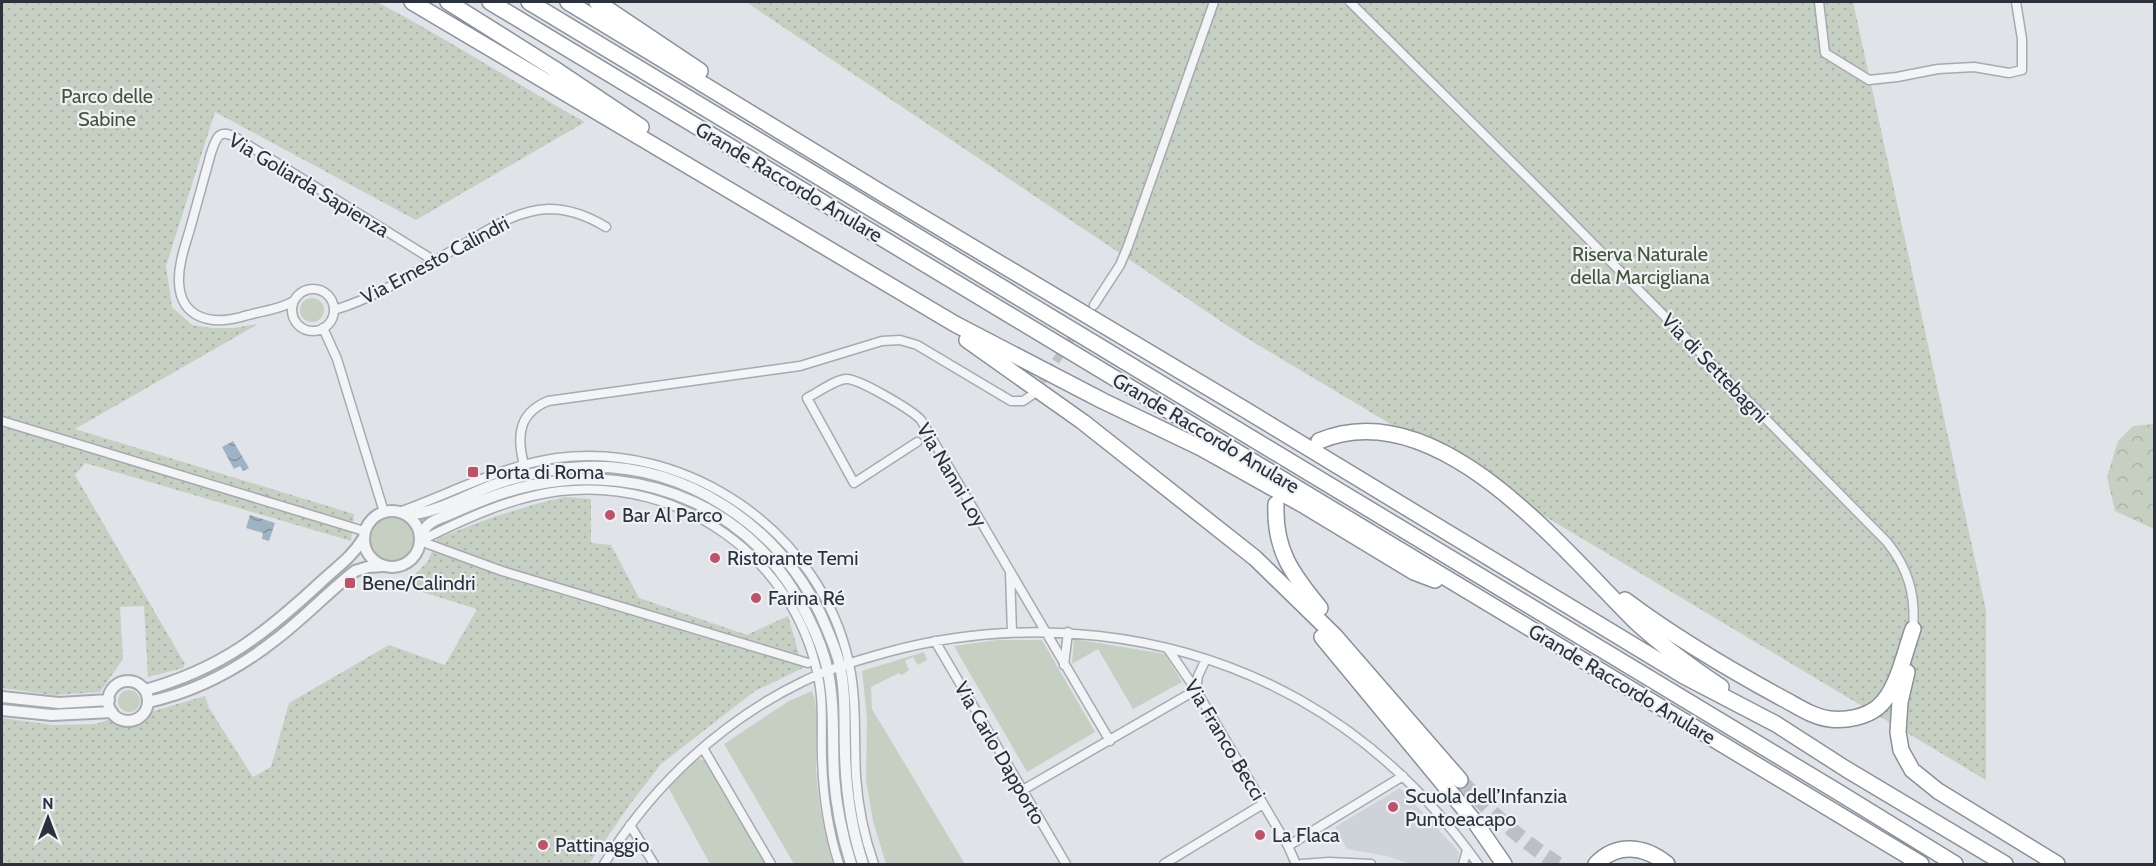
<svg xmlns="http://www.w3.org/2000/svg" width="2156" height="866" font-family="Cabin,sans-serif">
  <style>
    .built { fill: #ced2d9 }
    .grass { fill: #c6d0c2 }
    .forest { fill: url(#forest-crowns) }
    .park { fill: url(#park-dots) }
    .water { fill: url(#water-waves) }
    .lines { fill: none; stroke-linecap: round; stroke-linejoin: round }
    .minor-tunnel { stroke: #bcc0c5; stroke-width: 8; stroke-dasharray: 8 4; stroke-linecap: butt }
    .motorway-tunnel { stroke: #bcc0c5; stroke-width: 15; stroke-dasharray: 15 8; stroke-linecap: butt }
    .minor-casing { stroke: #a6aab1; stroke-width: 11 }
    .tertiary-casing { stroke: #a6aab1; stroke-width: 14 }
    .motorway-casing { stroke: #89919c; stroke-width: 18 }
    .minor { stroke: #f2f4f6; stroke-width: 8 }
    .tertiary { stroke: #f2f4f6; stroke-width: 10 }
    .motorway { stroke: #fff; stroke-width: 15 }
    .poi-dot { fill: #c05168; stroke: #eff2f5; stroke-width: 2 }
    .labels { text-anchor: middle; stroke-width: 4.5; stroke-linejoin: round; paint-order: stroke }
    .park-label { font-size: 20px; fill: #405739; stroke: #eff2f5 }
    .street-label { font-size: 20px; fill: #2a323d; stroke: #eff2f5 }
    .poi-label { font-size: 20px; fill: #2a323d; stroke: #eff2f5; text-anchor: start }
  </style>
  <defs>
    <pattern id="forest-crowns" width="20" height="18" patternUnits="userSpaceOnUse" patternTransform="scale(1.5)"><rect width="20" height="18" fill="#c6d0c2"/><path d="M2 6a3 3 0 1 1 6 0M12 15a3 3 0 1 1 6 0" fill="none" stroke="#aab3a8"/></pattern>
    <pattern id="park-dots" width="8" height="8" patternUnits="userSpaceOnUse" patternTransform="scale(1.5)"><rect width="8" height="8" fill="#c6d0c2"/><path d="M2 2h.1M6 6h.1" fill="none" stroke="#aab3a8" stroke-width="1.8" stroke-linecap="round"/></pattern>
    <pattern id="water-waves" width="16" height="10" patternUnits="userSpaceOnUse" patternTransform="scale(1.5)"><rect width="16" height="10" fill="#9eb3c4"/><path d="M0 5q4-4 8 0t8 0" fill="none" stroke="#8192a0"/></pattern>
  </defs>
  <rect width="100%" height="100%" fill="#e0e3e7"/>
  <path class="built" d="M1400,788L1459,852L1457,864H1411L1386,856L1347,849L1335,827Z"/>
  <path class="grass" d="M300 310a12 12 0 1 1 24 0a12 12 0 1 1-24 0Z
    M370 539a22 22 0 1 1 44 0a22 22 0 1 1-44 0Z
    M1074,639L1165,654L1182,682L1133,709L1098,649L1072,664Z
    M997,640H1042L1095,732L1027,772L954,646Z
    M924,652L927,660L918,665L913,657L905,661L909,670L902,675L899,673L871,687L872,709L965,864H886L873,821L866,780L867,718L862,671Z
    M118 701a11 11 0 1 1 22 0a11 11 0 1 1-22 0Z
    M812,691C821,714 815,745 816,769C818,802 824,833 833,864H794L724,744L789,701Z
    M697,758L707,761L767,864H710L668,787Z"/>
  <path class="forest" d="M2154,424V529L2115,511L2107,477L2118,441L2133,426Z"/>
  <path class="park" d="M2,2H377C448,39 515,83 585,122L416,220L215,112L166,266L172,307L192,325L211,328H234L258,324L75,429L354,514L351,541L85,463L75,475L185,664L183,668L148,677L144,606L120,607L123,659L100,692L53,695L2,688Z
    M746,2H1853L1986,610V780L1240,334Z
    M565,497L591,499V543L611,545L639,598L747,635L788,616L803,668L755,691L661,764L628,807L589,864H2V718L53,725L96,724L117,717L132,720L143,714L205,696L209,708L253,777L271,767L289,703L389,645L445,665L477,609L416,590L415,575L428,561L437,539C479,521 520,507 565,497Z"/>
  <path class="water" d="M233,441L249,468L243,471L240,466L234,469L222,447Z
    M250,515L275,523L269,541L262,539L263,533L246,528Z"/>
  <g class="lines">
    <path class="minor-tunnel" d="M1035,391L1089,313"/>
    <path class="motorway-tunnel" d="M1278,489C1283,467 1296,453 1316,442
      M1460,780C1490,812 1521,840 1558,864"/>
    <g class="minor-casing">
      <path id="minor" d="M1350,2L1548,198L1887,542C1908,568 1916,595 1913,629
        M1819,2L1825,53L1869,80L1897,77L1938,69L1974,67L2009,73L2022,70V39L2016,2
        M292 310a21 21 0 1 1 42 0a21 21 0 1 1-42 0Z
        M294,301C277,311 259,311 241,317C212,325 181,319 179,283C178,265 185,246 190,229C197,204 204,179 211,153C216,139 218,128 235,137L433,260
        M1094,305L1120,265L1128,246L1214,2
        M334,310C382,296 425,265 469,241C494,226 519,210 549,209C570,209 588,216 606,227
        M323,328L337,359L384,512
        M2,421L364,531
        M917,442L854,483L807,398C819,392 834,380 846,379C858,378 912,410 921,420L1110,741
        M523,461C517,435 519,413 548,401L800,366L882,341L900,340L917,345L1011,401H1023L1032,395
        M399,512C452,493 501,466 557,458C689,441 821,533 849,663C857,700 854,738 856,776C858,806 864,836 874,864
        M420,541C464,519 511,497 560,491C680,477 794,557 818,676C824,703 821,731 822,758C823,794 828,830 839,864
        M420,541L502,571L808,663
        M1010,572L1012,632
        M935,641L1066,864
        M1168,649L1196,690L1288,846L1296,864
        M1064,665L1068,632
        M1196,690L1198,676L1206,659
        M703,748L771,864
        M1021,791L1196,690
        M630,825L654,864
        M1288,846L1403,776
        M604,864C652,786 721,721 804,681C831,668 859,660 888,652C1025,615 1175,630 1300,700C1371,740 1431,798 1478,864
        M1164,864L1263,804
        M1302,864L1329,862L1371,864
        M1463,864L1467,850"/>
    </g>
    <g class="tertiary-casing">
      <path id="tertiary" d="M364 539a28 28 0 1 1 56 0a28 28 0 1 1-56 0Z
        M405,514C430,517 474,491 499,483C526,474 555,468 584,467C685,463 778,525 821,615C828,632 836,648 840,666C846,694 844,724 845,753C846,791 851,828 863,864
        M420,541C422,535 423,530 428,525C433,520 441,518 448,515C475,503 503,491 533,485C647,462 757,510 808,617C817,635 824,652 828,672C835,707 832,741 834,776C836,806 842,835 851,864
        M108 701a20 20 0 1 1 40 0a20 20 0 1 1-40 0Z
        M145,690C221,669 265,634 322,581C337,567 352,557 363,539
        M2,697L59,703L109,700
        M148,702C194,692 238,669 275,640C303,619 327,593 355,571L368,567L383,566
        M2,710L52,715L112,712"/>
    </g>
    <g class="motorway-casing">
      <path id="motorway" d="M412,2L955,324L1103,401L1201,448L1305,506L1414,572L1435,580
        M448,2L553,68L641,127
        M490,2L1921,864
        M529,2L1838,792L1955,864
        M568,2L885,195L1244,409L1684,676L1776,724L1846,769L2005,864
        M597,2L700,71
        M967,340L1083,422L1255,558L1334,635L1460,780
        M1319,441C1437,391 1561,548 1635,621C1662,646 1691,667 1721,687
        M1276,504C1274,550 1292,574 1320,608
        M1625,600C1674,637 1727,668 1780,697C1796,705 1812,717 1830,719C1846,721 1866,717 1878,707C1897,692 1905,651 1913,629
        M1322,637L1475,822L1504,864
        M1907,672L1900,702L1898,732L1901,750L1912,770L1938,791L2057,864
        M1596,864C1617,842 1645,846 1667,864"/>
    </g>
    <use href="#minor" class="minor"/>
    <use href="#tertiary" class="tertiary"/>
    <use href="#motorway" class="motorway"/>
  </g>
  <g class="poi-dot">
    <rect x="467" y="466" width="12" height="12" rx="3"/>
    <circle cx="610" cy="515" r="6"/>
    <circle cx="715" cy="558" r="6"/>
    <rect x="344" y="577" width="12" height="12" rx="3"/>
    <circle cx="756" cy="598" r="6"/>
    <circle cx="1393" cy="807" r="6"/>
    <circle cx="1260" cy="835" r="6"/>
    <circle cx="543" cy="845" r="6"/>
  </g>
  <g class="labels">
    <g class="park-label">
      <text x="107" y="103">Parco delle<tspan x="107" dy="23">Sabine</tspan></text>
      <text x="1640" y="261">Riserva Naturale<tspan x="1640" dy="23">della Marcigliana</tspan></text>
    </g>
    <g class="street-label">
      <text transform="translate(789 182) rotate(31)" y="7">Grande Raccordo Anulare</text>
      <text transform="translate(309 185) rotate(31)" y="7">Via Goliarda Sapienza</text>
      <text transform="translate(435 260) rotate(-28)" y="7">Via Ernesto Calindri</text>
      <text transform="translate(1715 368) rotate(46)" y="7">Via di Settebagni</text>
      <text transform="translate(1206 433) rotate(31)" y="7">Grande Raccordo Anulare</text>
      <text transform="translate(952 475) rotate(59)" y="7">Via Nanni Loy</text>
      <text transform="translate(1622 684) rotate(31)" y="7">Grande Raccordo Anulare</text>
      <text transform="translate(1225 740) rotate(59)" y="7">Via Franco Becci</text>
      <text transform="translate(1000 753) rotate(60)" y="7">Via Carlo Dapporto</text>
    </g>
    <g class="poi-label">
      <text x="485" y="479">Porta di Roma</text>
      <text x="622" y="522">Bar Al Parco</text>
      <text x="727" y="565">Ristorante Temi</text>
      <text x="362" y="590">Bene/Calindri</text>
      <text x="768" y="605">Farina Ré</text>
      <text x="1405" y="803">Scuola dell’Infanzia<tspan x="1405" dy="23">Puntoeacapo</tspan></text>
      <text x="1272" y="842">La Flaca</text>
      <text x="555" y="852">Pattinaggio</text>
    </g>
  </g>
  <rect width="2156" height="866" fill="none" stroke="#2a323d" stroke-width="6"/>
  <g transform="translate(48 818)" stroke="#eff2f5" stroke-width="4.5" paint-order="stroke">
  <path d="M0-4.5L10 22L0 15L-10 22Z" fill="#2a323d"/>
  <text y="-9" font-size="16" font-weight="bold" text-anchor="middle" fill="#2a323d">N</text>
  </g>
</svg>
